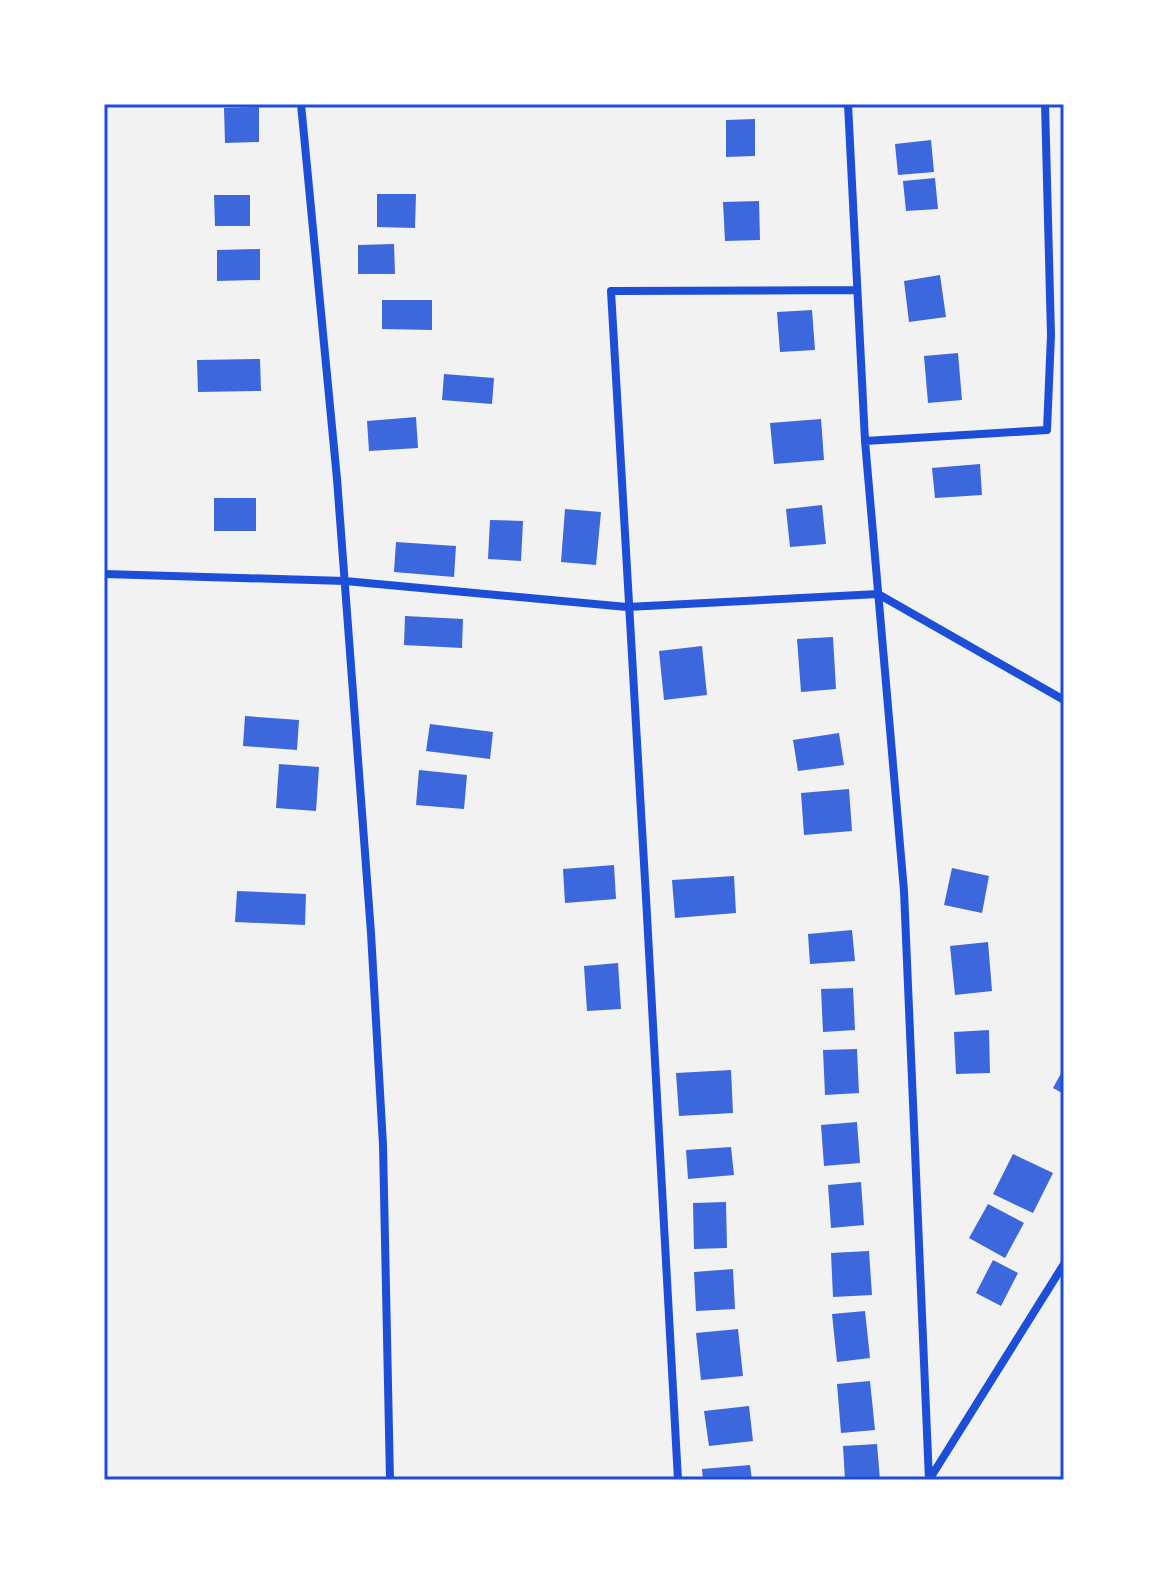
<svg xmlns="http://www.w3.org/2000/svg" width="1168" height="1584" font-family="'Roboto Condensed',sans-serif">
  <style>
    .building { fill: #3d67dc }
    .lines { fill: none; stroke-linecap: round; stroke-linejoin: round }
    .minor { stroke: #1d4ed8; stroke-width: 8 }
    .neatline { fill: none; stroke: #1d4ed8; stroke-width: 3 }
  </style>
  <rect width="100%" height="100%" fill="#f2f2f2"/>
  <path class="building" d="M259,107V142L225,143L224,108Z
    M755,119V156L726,157V120Z
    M931,140L934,172L898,175L895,144Z
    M935,178L938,209L906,211L903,181Z
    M377,194H416L415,228L377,227Z
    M214,195H250V226H215Z
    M759,201L760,240L725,241L723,202Z
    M394,244L395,274H358V245Z
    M260,249V280L217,281V250Z
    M940,275L946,317L909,322L904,281Z
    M382,300H432V330L382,329Z
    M812,310L815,350L780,352L777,312Z
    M958,353L962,400L928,403L924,356Z
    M260,359L261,391L198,392L197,360Z
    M444,374L494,378L492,404L442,400Z
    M416,417L418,448L369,451L367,421Z
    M821,419L824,460L774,464L770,423Z
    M980,464L982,495L935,498L932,468Z
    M214,498H256V531H214Z
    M822,505L826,544L790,547L786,509Z
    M565,509L601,512L596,565L561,562Z
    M490,520L523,521L521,561L488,559Z
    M396,542L456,546L454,577L394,572Z
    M405,616L463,619L462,648L404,645Z
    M833,637L836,689L801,692L797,639Z
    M702,646L707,695L664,700L659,651Z
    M245,716L299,720L297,750L243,746Z
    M430,724L493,732L490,759L426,751Z
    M839,733L844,765L798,771L793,740Z
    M279,764L319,767L316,811L276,808Z
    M419,770L467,775L464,809L416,805Z
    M849,789L852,831L804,835L801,793Z
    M614,865L616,899L565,903L563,869Z
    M952,868L989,876L982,913L944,905Z
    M734,876L736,913L675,918L672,880Z
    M237,891L306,894L305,925L235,922Z
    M852,930L855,961L810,964L808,934Z
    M988,942L992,991L955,995L950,946Z
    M618,963L621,1009L587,1011L584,966Z
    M853,988L855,1030L823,1032L821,989Z
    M989,1030L990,1073L956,1074L954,1032Z
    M857,1049L859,1093L825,1095L823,1050Z
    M1064,1068V1094L1053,1088Z
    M731,1070L733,1113L679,1116L676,1073Z
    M857,1122L860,1163L824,1166L821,1125Z
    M731,1147L734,1175L688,1179L686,1150Z
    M1013,1154L1053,1173L1033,1213L993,1194Z
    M861,1182L864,1225L831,1228L828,1185Z
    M726,1202L727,1248L694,1249L693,1203Z
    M988,1204L1024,1223L1005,1258L969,1238Z
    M869,1251L872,1295L833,1297L831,1253Z
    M993,1260L1018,1273L1001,1306L976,1293Z
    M733,1269L735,1309L696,1311L694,1272Z
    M865,1311L870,1358L837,1362L832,1314Z
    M738,1329L743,1376L701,1380L696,1333Z
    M870,1381L875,1430L841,1433L837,1384Z
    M749,1406L753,1441L709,1446L704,1411Z
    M877,1444L880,1480H845L843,1446Z
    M750,1465L752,1480H703L702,1469Z"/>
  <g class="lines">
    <path class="minor" d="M301,104L337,479L371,933L383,1145L390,1480
      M848,104L865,441L904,891L929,1480
      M865,441L1047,430L1051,335L1045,104
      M104,574L345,581L627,607L878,594L1064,700
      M678,1480C659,1083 632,688 611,291L857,290
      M929,1480L1064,1264"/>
  </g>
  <rect width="1168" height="1584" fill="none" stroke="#ffffff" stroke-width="212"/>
  <rect x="106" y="106" width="956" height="1372" class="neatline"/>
</svg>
